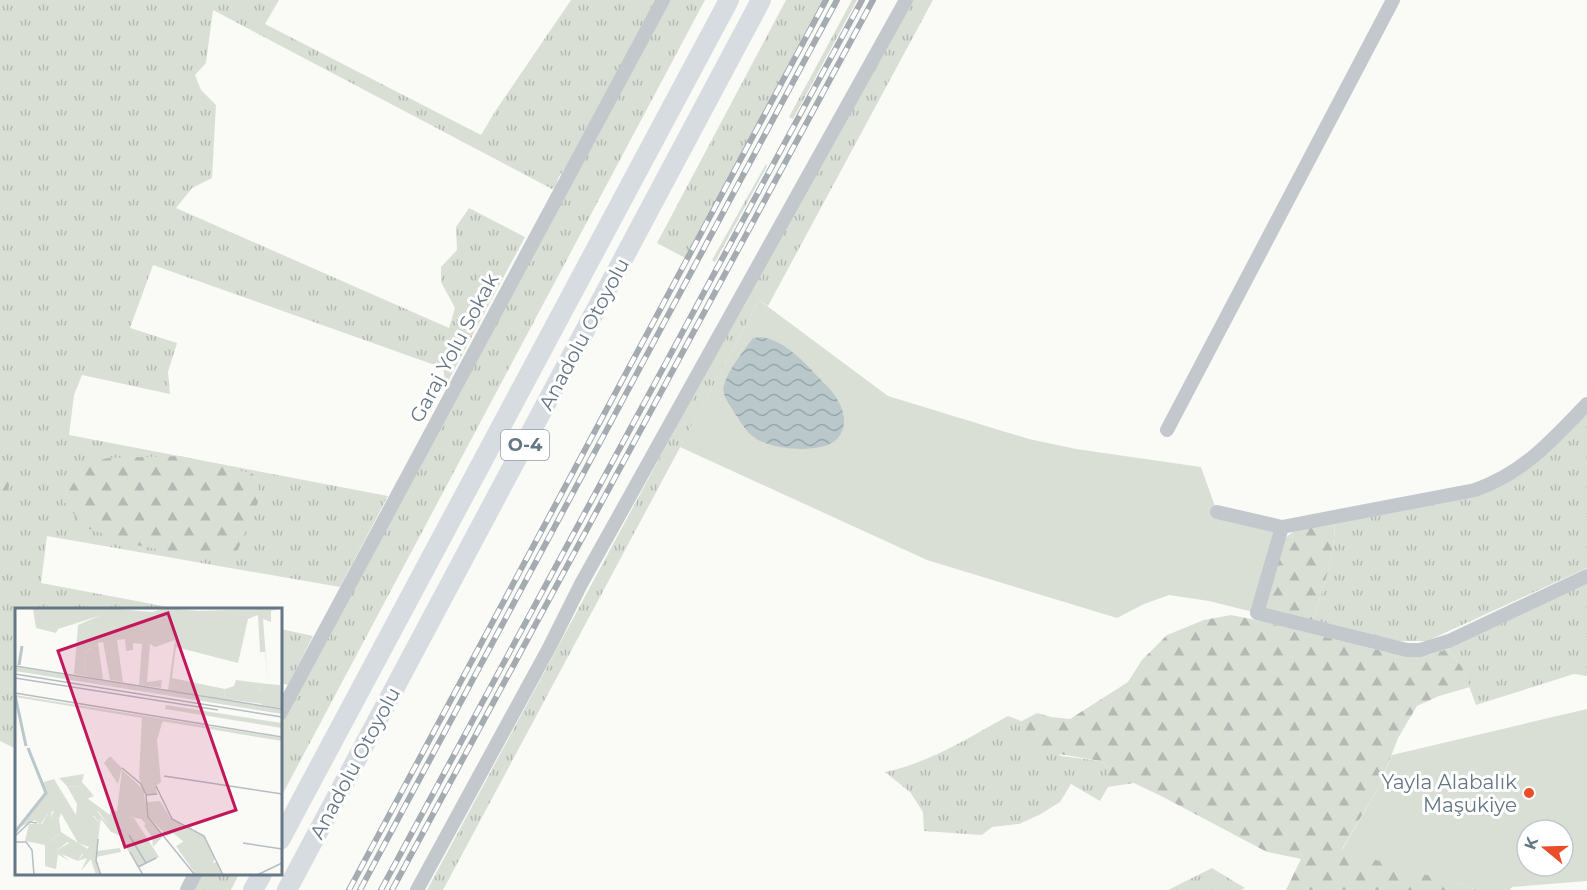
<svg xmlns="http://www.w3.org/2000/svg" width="1587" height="890" font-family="Montserrat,sans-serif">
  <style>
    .grass { fill: url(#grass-tufts) }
    .forest { fill: url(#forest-firs) }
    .garden { fill: #dadfd6; fill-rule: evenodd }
    .water { fill: url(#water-waves) }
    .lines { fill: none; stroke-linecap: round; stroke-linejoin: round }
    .minor { stroke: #c3c8cc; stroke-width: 14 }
    .highway { stroke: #d6dcdf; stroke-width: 20 }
    .rail-casing { stroke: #a4acb2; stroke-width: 6 }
    .rail { stroke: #fff; stroke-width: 4; stroke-dasharray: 11; stroke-linecap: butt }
    .poi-dot { fill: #ea4d27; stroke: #fff; stroke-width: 2 }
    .labels { text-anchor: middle; stroke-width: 6; stroke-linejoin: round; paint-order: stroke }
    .shield { fill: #fff; stroke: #92a0a9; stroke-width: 1.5 }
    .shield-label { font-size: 18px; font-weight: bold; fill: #647784 }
    .street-label { font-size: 20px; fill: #647784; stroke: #fff }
    .poi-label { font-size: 20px; fill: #647784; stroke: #fff; text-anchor: end }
    .inset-river { fill: none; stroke: #bac7cb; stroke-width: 3 }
    .inset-road { fill: none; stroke: #b5bec2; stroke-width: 1.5 }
    .view { fill: #c2185b; fill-opacity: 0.15; stroke: #c2185b; stroke-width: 3 }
    .inset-edge { fill: none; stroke: #647784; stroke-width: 3 }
  </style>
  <defs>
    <pattern id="grass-tufts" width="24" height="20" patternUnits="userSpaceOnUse" patternTransform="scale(1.5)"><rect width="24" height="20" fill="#dadfd6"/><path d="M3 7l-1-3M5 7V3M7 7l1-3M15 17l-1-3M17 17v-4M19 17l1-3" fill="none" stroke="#b4bab3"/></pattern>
    <pattern id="forest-firs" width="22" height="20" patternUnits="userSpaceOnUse" patternTransform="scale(1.5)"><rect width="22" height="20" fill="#dadfd6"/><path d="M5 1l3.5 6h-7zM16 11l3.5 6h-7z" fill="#b4bab3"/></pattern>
    <pattern id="water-waves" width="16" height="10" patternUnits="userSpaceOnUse" patternTransform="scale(1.5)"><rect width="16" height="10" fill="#bac7cb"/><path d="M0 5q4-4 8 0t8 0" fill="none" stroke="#9ba6aa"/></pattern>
  </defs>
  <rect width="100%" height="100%" fill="#fafaf7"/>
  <path class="grass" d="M0,0H279L265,24L481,135L496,110L571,0H656L571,161L558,178L556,187L552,189L213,10L206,63L195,75L201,90L216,105L212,178L192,188L176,208L449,328L455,308L441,282V267L457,250L456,227L469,208L525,237L446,385L443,368L153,265L130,328L177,343L168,372L170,394L82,375L74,395L69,435L388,496L340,587L47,536L41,583L179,609L16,610V749L0,741Z
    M668,0H705L281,797V725Z
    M786,0H828L689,260L657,243Z
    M852,0H857L793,119L789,117Z
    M906,0H933L768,306L759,300L443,890H427Z
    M766,164L767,166L715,262L712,260Z
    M1587,409V568L1427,641H1398L1312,622C1323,589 1335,556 1335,521L1467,498Z
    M1587,583V676L1574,674L1476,705L1462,667L1448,649Z
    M281,629L313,636L288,685L281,683Z
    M1008,716L1021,721L1020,722L1061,756L1101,761L1108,768V787L1100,801L1071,784L1060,802L1039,815L1019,824L992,827L982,835L924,831L923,812L910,792L885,772C929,763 968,738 1008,716Z
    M1212,868L1245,888L1241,890H1168Z
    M201,874H239L231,890H193Z"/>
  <path class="forest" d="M180,456L253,474L261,495L236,554L210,559L136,545L84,527L63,500L85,464L108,458Z
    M0,469L9,483L7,507L0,508Z
    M1335,521C1335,556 1323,589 1312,622L1264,609L1285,539C1297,525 1317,525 1335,521Z
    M1231,615L1261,621L1386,652L1412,656L1429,655L1448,649L1462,667L1470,687L1439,696L1417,706L1398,738L1380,785L1342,849L1478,890H1286L1301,859L1267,852L1163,797L1134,783L1108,787V768L1101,761L1035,750L1021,738L1020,722L1037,713L1051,717L1070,719L1128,682L1142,660L1167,635L1204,620Z"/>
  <path class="garden" d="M759,300L888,396L1029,439L1076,449L1201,467L1217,512L1282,527L1257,613L1209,601L1169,595L1144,604L1117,618L927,560L680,447ZM729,405L833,442L809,448L755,438L744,428Z
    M1587,709V881L1512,887L1510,890H1478L1342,850L1380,785L1392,755ZM1527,830H1563V866H1527Z"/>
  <path class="water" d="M762,337C789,342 807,366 826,385C839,398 852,420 838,438C823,455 772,450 755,438C746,432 741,423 735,414C730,406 721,394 724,385C729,368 743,352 753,338Z"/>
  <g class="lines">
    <path class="minor" d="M1167,430L1393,0
      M1217,512L1282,527L1475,490C1525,472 1551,441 1587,404
      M1282,527L1257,613L1407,650H1420L1449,641L1587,576
      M280,714L663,0
      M187,890L195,874
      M417,890L550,646L581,584L906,0"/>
    <path class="highway" d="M280,840L729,0
      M253,890L262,874
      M287,890L761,0"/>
    <g class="rail-casing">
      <path id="rail" d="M349,890L826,0
        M360,890L837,0
        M381,890L862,0
        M392,890L873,0"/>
    </g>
    <use href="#rail" class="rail"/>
  </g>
  <circle class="poi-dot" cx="1529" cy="793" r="6"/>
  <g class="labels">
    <rect class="shield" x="501" y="430" width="48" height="30" rx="4.5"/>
    <g class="shield-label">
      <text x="525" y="451">O-4</text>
    </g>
    <g class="street-label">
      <text transform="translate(584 334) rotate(-62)" y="7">Anadolu Otoyolu</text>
      <text transform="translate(454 348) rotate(-62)" y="7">Garaj Yolu Sokak</text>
      <text transform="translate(355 763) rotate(-62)" y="7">Anadolu Otoyolu</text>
    </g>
    <g class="poi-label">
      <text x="1517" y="789">Yayla Alabalık<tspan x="1517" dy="23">Maşukiye</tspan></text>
    </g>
  </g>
  <g transform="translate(15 608)">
    <rect width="267" height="267" fill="#fafaf7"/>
    <path d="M91,0L137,4L151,0L184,3L267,0L256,3V14L248,11L253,76L265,77L267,100L247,97L245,76H253L250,44H245L243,7L233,11L223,55L161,39L157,70L210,81L209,91L153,82L160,32L140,39L135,36L132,74L147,72L146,80L124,77L127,36L118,35V42L111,43L110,31L102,32L108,74L95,72L88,34L83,35L88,71L80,70L76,40L69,45L70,68L59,66L63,17L84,8ZM0,59L267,101V106L0,63ZM0,87L267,130V133L0,89ZM151,97L267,115V120L150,101ZM95,148L107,160L103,176L89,155ZM39,171L61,207L62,196L52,178L66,179L72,190L95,207L93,216L83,203L78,208L85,216L82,243L105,240L106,244L81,249L86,267H81L75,249L63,253L74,239L63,235L46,205L44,211L36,209L39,203L33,205L25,217L20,212L5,219L29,189V174ZM145,193L156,211L183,225L170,235L158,225L152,228L134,209L132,194ZM134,212L149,227L138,239L137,229L129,218ZM43,226L54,233L42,242L54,253L39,244L35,234Z" fill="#dadfd6"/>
    <path d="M91,0H107L98,5L99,16L90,28L84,8ZM94,34L101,38L103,59L93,55ZM77,40L80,70L70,68L69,45ZM221,72L252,76V81L245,79L248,96L209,91L210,81L219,78ZM107,162L128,181L134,212L131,216L126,211L115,209L106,228L96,224L86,211L85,216L77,205L80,201L92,215L96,202L102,203ZM69,166L67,174L79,188L72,191L66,179L52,178L44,170ZM37,198L36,209L44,211L46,224L76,243V251L66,263L73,248L67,246L63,253L46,246L42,242L54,235L43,226L35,234L43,247L41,261L30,258V237L10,233L14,216H27Z" fill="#dadfd6"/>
    <path d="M91,0L84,8L43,21L41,25L21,20L18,1Z" fill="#dadfd6"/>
    <path d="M127,108L148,112L142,132L146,174L141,178L142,186L131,187L124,170ZM105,207L119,210L144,249L123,260L106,230ZM183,225L190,229L200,249L198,255L202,254L207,267H181L161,238Z" fill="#dadfd6"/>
    <path class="inset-river" d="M4,57L7,38M0,87L11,138M0,224L31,185L13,140"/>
    <path class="inset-road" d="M0,58L267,101M0,66L267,109M0,70L203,102M0,85L267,129M107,160L126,176L131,187M149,168L267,186M141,178L157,211L189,228L208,267M142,186L131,187L133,209L180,267M114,227L131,255M0,228L15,214L22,215M83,231L81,253L86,267M0,234H11L17,242L19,267M228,235L267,241M115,244L128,267M123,259L141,250M242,267L267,255"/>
    <path class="view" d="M153,5L221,202L110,239L43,43Z"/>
    <rect width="267" height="267" class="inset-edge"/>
  </g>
  <g transform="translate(1545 848) rotate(289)"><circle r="28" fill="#ffffff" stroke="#c1c9ce" stroke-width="1.5"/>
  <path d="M0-4.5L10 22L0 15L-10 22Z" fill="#ea4d27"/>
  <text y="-9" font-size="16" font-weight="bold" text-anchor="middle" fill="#647784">K</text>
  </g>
</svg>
